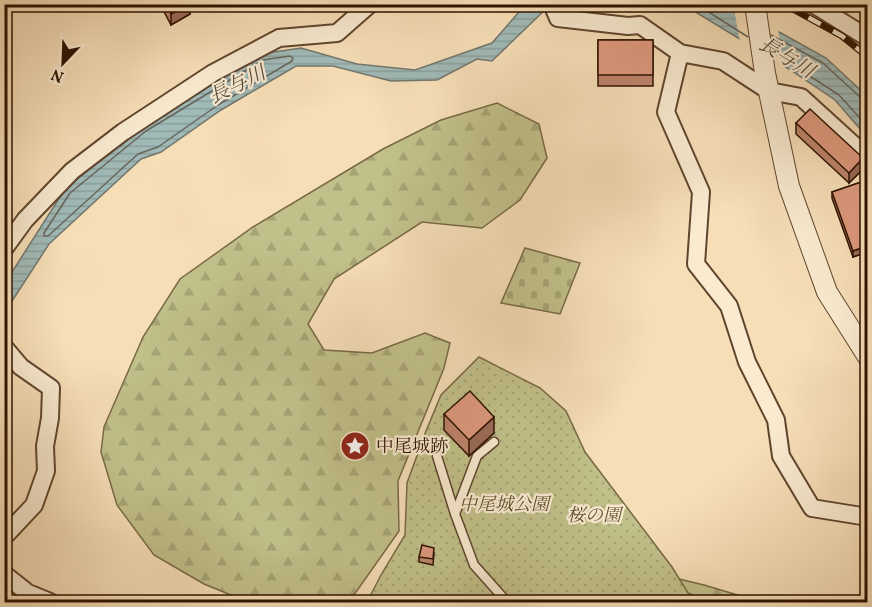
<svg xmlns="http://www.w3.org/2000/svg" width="872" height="607" font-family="Vollkorn,'Noto Serif JP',serif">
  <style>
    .forest { fill: url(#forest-firs); stroke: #786945; stroke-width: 1.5 }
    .cemetery { fill: url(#cemetery-stones); stroke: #786945; stroke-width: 1.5 }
    .park { fill: url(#park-dots); stroke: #786945; stroke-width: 1.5 }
    .water { fill: url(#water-rules); stroke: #72776e; stroke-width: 1.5 }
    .pier { fill: #f6deb7 }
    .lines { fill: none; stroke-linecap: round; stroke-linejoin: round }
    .shore { stroke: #67665c; stroke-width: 1.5 }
    .service-casing { stroke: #60452e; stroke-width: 11 }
    .minor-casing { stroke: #60452e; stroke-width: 20 }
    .tertiary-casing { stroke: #60452e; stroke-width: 22 }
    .service { stroke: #f9ead0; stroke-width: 8 }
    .minor { stroke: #f9ead0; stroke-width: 16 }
    .tertiary { stroke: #f9ead0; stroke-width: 20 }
    .rail-casing { stroke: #2e1200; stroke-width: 7 }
    .rail { stroke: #f9ead0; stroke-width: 4.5; stroke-dasharray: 14; stroke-linecap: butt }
    .wall { fill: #bd836b; stroke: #2e1200; stroke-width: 1.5 }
    .shaded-wall { fill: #9a6a57; stroke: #2e1200; stroke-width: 1.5 }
    .building { fill: #dc987c; stroke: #2e1200; stroke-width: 1.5 }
    .labels { text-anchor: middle; stroke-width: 4.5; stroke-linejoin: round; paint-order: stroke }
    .poi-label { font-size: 18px; fill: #2e1200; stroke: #f9ead0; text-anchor: start }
    .park-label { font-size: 18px; font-style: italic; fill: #614f30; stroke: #f9ead0 }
    .water-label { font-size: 20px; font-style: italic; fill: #564d40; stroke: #f9ead0 }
  </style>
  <defs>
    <pattern id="forest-firs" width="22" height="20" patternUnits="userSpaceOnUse" patternTransform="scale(1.5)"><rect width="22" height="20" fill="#c1c08a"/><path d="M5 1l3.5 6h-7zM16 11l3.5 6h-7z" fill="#a6a475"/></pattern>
    <pattern id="cemetery-stones" width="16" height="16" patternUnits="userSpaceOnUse" patternTransform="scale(1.5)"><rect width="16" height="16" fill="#c1c08a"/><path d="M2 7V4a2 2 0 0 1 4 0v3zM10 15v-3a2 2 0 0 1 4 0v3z" fill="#a6a475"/></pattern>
    <pattern id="park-dots" width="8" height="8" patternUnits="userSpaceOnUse" patternTransform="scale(1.5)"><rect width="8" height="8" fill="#c1c08a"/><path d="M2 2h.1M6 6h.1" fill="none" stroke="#a6a475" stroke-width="1.8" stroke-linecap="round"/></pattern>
    <pattern id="water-rules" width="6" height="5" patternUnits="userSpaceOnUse" patternTransform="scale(1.5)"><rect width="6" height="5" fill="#a0bab8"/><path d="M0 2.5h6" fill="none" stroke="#8a9f9c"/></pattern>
  </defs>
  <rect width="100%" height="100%" fill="#f6deb7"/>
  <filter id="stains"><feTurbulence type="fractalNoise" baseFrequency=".00333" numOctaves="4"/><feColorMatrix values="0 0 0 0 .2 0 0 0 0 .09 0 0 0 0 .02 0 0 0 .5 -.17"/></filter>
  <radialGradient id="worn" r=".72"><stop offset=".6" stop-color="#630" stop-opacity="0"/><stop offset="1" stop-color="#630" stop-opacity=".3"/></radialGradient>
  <path class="forest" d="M497,103L539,124L547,158L520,200L482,228L422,222L334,279L308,324L324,350L372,353L425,333L450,343L444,368L398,481L399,531L349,602H248L204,584L154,555L117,505L101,452L104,427L143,337L180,279L253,227L383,149L441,120Z
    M654,573L704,585L761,602H630Z"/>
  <path class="cemetery" d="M525,248L580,263L560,314L501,303Z"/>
  <path class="park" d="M479,357L540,388L566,411L585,452L672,567L688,593L709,602H367L381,575L405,535L407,483L426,431L441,395Z"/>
  <path class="water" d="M525,5H550L492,61L477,59L437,80L391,81L333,66H296L221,110L161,152L141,159L49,244L5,312V283L65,189L143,126L261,54L301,48L357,64L415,70L492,43Z
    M684,5H718L781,33L826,58L867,96V137L835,100L792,71Z"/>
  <path class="pier" d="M734,9L778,28L784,69L740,42Z"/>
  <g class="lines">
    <path class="shore" d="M696,4L748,37
      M771,35L823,63L861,98L868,100
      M773,52L839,95L868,127
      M290,56L293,58L292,61L218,105L158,147L138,154L48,236H44V233L70,193L146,131L263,60Z"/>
    <g class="service-casing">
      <path id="service" d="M437,456L455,514L474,565L507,602
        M455,514L477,456L494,442"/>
    </g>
    <g class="minor-casing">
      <path id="minor" d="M552,4L558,18L628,26L640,25L680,53L666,112L701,192L696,264L729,306L747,362L776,420L781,456L812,508L868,517
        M813,4L868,38
        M680,53L723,61L769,91L801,97L868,158
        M4,249L25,220L72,171L123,132L213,73L279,38L337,33L370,4
        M4,347L21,367L51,388L50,418L45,446L46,471L34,505L4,537
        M4,574L28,593L50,602"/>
    </g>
    <g class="tertiary-casing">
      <path id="tertiary" d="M755,4L765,73L789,186L827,292L868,357"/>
    </g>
    <use href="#service" class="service"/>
    <use href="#minor" class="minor"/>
    <use href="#tertiary" class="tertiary"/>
    <g class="rail-casing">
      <path id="rail" d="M784,4L842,36L868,57"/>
    </g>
    <use href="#rail" class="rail"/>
  </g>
  <path class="wall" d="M160,4H190V14L171,25Z
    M598,40H653V86H598Z
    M796,123L863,169L849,183L796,134Z
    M867,180V252L853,257L832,198V192Z
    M444,414L494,433L469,456L444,430Z
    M434,553L433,565L419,562V557Z"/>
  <path class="shaded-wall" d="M189,4H190V14L171,25V14Z
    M863,158V169L849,183V173Z
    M867,246V252L853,257V251Z
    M494,417V433L469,456V440Z"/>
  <path class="building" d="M166,4H189L171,14Z
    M598,40H653V75H598Z
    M810,109L863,158L849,173L796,123Z
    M867,180V246L853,251L832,192Z
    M470,391L494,417L469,440L444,414Z
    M422,545L434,548L433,559L419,557Z"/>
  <defs>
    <g id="sight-disc" transform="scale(1.5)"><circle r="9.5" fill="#8f2418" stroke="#f9ead0"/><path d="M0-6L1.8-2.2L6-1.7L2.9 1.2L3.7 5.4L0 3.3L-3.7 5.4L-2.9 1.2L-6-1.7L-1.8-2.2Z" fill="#fff"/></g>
  </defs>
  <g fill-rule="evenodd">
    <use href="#sight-disc" x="355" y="446"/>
  </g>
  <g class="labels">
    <g class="poi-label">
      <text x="376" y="452">中尾城跡</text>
    </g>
    <g class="park-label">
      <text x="504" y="510">中尾城公園</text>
      <text x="594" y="521">桜の園</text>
    </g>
    <g class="water-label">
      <text transform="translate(787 57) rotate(31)" y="7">長与川</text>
      <text transform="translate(237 84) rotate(-26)" y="7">長与川</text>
    </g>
  </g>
  <rect width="872" height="607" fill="none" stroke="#f6deb7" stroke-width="24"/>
  <rect x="6" y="6" width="860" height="595" fill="none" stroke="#2e1200" stroke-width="3"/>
  <rect x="12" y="12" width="848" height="583" fill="none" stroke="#2e1200" stroke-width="1.5"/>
  <g transform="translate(63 63) rotate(203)" stroke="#f9ead0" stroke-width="4.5" paint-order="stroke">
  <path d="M0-4.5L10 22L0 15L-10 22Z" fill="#2e1200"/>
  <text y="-9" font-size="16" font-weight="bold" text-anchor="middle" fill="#2e1200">N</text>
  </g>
  <rect width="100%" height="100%" filter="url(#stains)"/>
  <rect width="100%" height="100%" fill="url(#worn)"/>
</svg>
